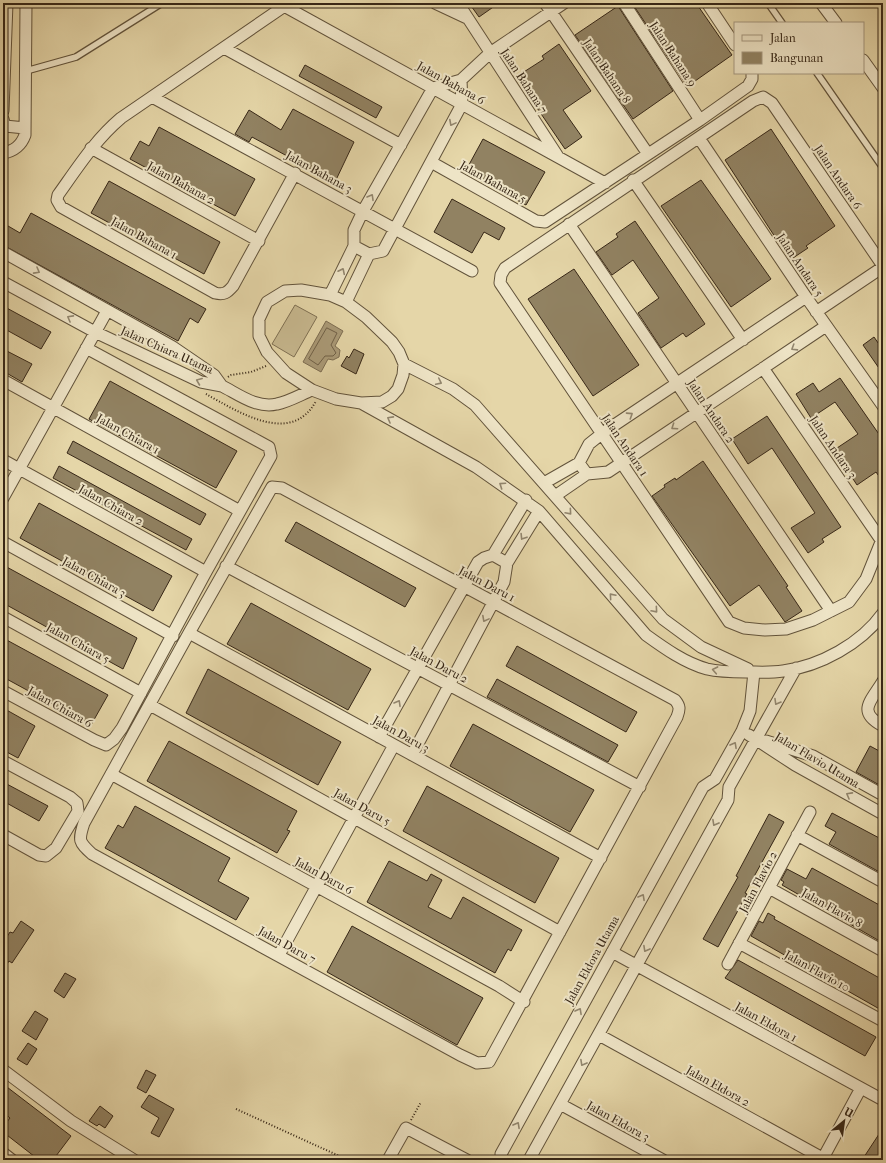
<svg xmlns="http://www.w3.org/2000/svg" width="886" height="1163" font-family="'IM FELL French Canon',serif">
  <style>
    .green { fill: #c7b88f; stroke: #7f7053 }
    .water { fill: #aa9a77; stroke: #7c6c51 }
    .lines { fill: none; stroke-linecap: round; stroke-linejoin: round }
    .shore { stroke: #706047; stroke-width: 1 }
    .building { fill: #918262; stroke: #372717 }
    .service-casing { stroke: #62533b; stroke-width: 8 }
    .minor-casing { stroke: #62533b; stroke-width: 13 }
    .path { stroke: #372717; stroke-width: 2; stroke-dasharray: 1 2; stroke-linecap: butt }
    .service { stroke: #eee4c6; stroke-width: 5.5 }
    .minor { stroke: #eee4c6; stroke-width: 11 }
    .oneway { stroke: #92866e }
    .labels { text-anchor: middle; stroke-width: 4; stroke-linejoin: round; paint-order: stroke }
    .street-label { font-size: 12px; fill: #372717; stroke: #eee4c6 }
  </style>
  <rect width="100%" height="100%" fill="#e5d6a8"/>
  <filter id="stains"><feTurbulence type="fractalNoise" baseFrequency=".005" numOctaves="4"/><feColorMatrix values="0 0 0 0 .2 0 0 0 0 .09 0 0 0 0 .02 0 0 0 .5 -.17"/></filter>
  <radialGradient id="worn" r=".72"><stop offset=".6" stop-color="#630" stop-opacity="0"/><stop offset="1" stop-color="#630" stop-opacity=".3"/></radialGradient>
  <path class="green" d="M295,305L317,317L294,357L272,344Z"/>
  <path class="water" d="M326,321L343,331L335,346L340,350L339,357L333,360L328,359L321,372L303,362Z"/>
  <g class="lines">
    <path class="shore" d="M327,328L337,333L331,345L336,353L333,356H325L318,365L309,359Z"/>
  </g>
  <path class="building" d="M469,3H499L479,17Z
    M632,3H696L732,55L688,86L686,82L685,83Z
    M618,6L673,91L633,119L575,35Z
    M559,44L591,91L563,110L582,137L565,149L516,77L544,59L542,56Z
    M305,65L382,107L376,118L299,76Z
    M293,109L354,142L335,182L252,137L249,142L235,134L249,110L281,130Z
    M159,127L255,179L235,216L130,159L140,141L149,146Z
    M771,129L835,226L806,246L808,248L790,260L725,160Z
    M483,139L545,172L526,205L465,172Z
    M701,180L771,279L731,307L661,206Z
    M109,181L220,242L204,274L91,213Z
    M452,199L505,228L499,240L484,232L472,253L434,232Z
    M31,213L206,309L198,323L190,318L178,341L3,245V223L20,233Z
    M635,221L705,324L686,337L683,333L661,348L638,313L659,298L650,285L633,260L612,275L596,252L618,237L616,234Z
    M574,269L639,365L593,396L528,299Z
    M3,306L51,332L41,349L3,328Z
    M874,337L883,350V374L863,345Z
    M3,349L32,364L22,382L3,371Z
    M354,349L364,354L356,374L341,366L347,356L349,358Z
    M840,378L883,440V482L876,472L857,485L834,450L858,434L835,402L811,418L796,394L813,383L819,392Z
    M110,381L237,451L216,488L89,419Z
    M767,416L841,527L822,539L824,542L808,553L791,528L815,513L772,448L748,464L732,439Z
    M73,441L206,514L200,525L67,453Z
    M703,461L788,586L786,587L802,611L785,622L759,585L730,606L652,496L665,487L664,485L675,478L676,480Z
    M59,466L192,539L186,550L53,478Z
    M39,503L172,576L153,611L20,538Z
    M296,522L416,588L405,607L285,541Z
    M3,565L137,638L123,669L3,603Z
    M251,603L371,669L348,710L227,644Z
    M3,638L108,695L91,725L3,677Z
    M517,646L637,712L626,732L506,666Z
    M208,669L341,742L318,785L186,713Z
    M497,679L618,745L608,762L487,697Z
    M3,708L35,726L18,758L3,750Z
    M473,724L594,790L570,832L450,766Z
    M169,741L297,811L287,830L290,831L277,853L147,781Z
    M870,746L883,753V787L856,772Z
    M3,782L48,806L39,821L3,801Z
    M427,786L559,858L535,903L403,831Z
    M135,806L230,858L218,881L249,898L236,920L105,848L118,825L123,828Z
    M832,813L883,840V874L829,844L836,832L825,826Z
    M769,814L784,822L745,893L747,894L718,947L703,939L738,877L736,876Z
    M389,861L427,881L431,874L442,880L428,907L451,919L463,897L522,930L511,951L508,949L495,973L367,902Z
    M812,868L883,907V943L782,885L784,882L781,880L787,869L806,879Z
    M768,913L775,917L774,919L883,980V1011L751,936L759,921L763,923Z
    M21,921L34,930L12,963L9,961L3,970V943L10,932L13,933Z
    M352,926L483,998L457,1045L327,972Z
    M738,960L876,1037L865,1056L725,978Z
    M65,973L76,979L64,998L54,991Z
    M35,1011L48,1019L36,1040L22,1031Z
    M28,1043L37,1049L27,1065L17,1059Z
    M146,1070L156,1075L146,1093L137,1088Z
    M3,1084L71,1136L53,1160H39L3,1132V1127L10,1118L3,1112Z
    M149,1095L174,1109L159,1137L151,1133L159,1118L141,1107Z
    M100,1106L113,1116L105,1128L99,1124L97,1126L89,1121Z
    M883,1128V1160H862Z"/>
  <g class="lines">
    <g class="service-casing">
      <path id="service" d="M768,3L782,23
        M26,71L76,57L162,3
        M817,73L883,168"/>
    </g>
    <g class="minor-casing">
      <path id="minor" d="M289,3L121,118C95,140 78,167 58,195L57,200L61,207L215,293C224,295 227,293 233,286L295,173
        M435,3L467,18
        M458,3L557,155
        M545,3L648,154
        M624,3L700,120
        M707,3L735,45
        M821,3L836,23
        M284,6L605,183
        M224,48L401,145
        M863,60L883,88
        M461,80L490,53L564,3
        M152,97L472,271
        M3,111L7,3
        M3,119L5,126L25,128
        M699,138L806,297L883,406
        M91,148L259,241
        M3,153C14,151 21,146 25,135L26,3
        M431,162L536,221L545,222L700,120L748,86L752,79V73
        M633,180L743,340
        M569,224L831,611
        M3,252L173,347L214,375L222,386L201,382L95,332L3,282
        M883,266L772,103L763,97L753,101L505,268L501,275L500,283L729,622L744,628L765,630L786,629L813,620L849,602L866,579L883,537
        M330,295L354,246V230L363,211L433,88L461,80L462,104L383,251L369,254L354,246
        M806,297L604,432L589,444L579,463L587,474L608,472L826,326
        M346,302L369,254
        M816,312L883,267
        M404,364L453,389L475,405L663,619L701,647L748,669
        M763,368L881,540
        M3,380L240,511
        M222,386C238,394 257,409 277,404C288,402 300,395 312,390
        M361,403L382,402L392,396L398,389L403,375L404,364L399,352L392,342L366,317L346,302L330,295L301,290L285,291L267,302L259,319V336L267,352L286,373L312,390L336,399L361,403L476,467L539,511L646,635C664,648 685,663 707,669C720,672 733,672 746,672C758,672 771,673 783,671C820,666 861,644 883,613
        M3,460L206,572
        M544,483L579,463
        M272,487L282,488L675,700C680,706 680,709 677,717L489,1062L477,1063L460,1055L92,854C79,842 78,841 84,823L189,633Z
        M555,496L587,474
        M3,498L107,311
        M3,542L173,636
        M493,555L526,500
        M507,563L539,511
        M226,566L640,787
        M3,617L141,693
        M189,633L601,858
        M883,681C871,701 856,712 883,726
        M3,691L94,740L106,745L114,739L122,728L206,572L271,456L269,447L258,441L86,348
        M150,705L560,932
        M749,735L795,765L883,814
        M379,737L478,562L484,558L493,555L507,563L504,582L412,755
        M766,741L813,756L883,795
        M3,761L70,797L77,803L78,811L56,848L46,856L39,855L3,835
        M111,774L499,986L524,1002
        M797,835L883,882
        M769,888L883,951
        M739,943L883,1021
        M612,952L883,1100
        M279,955L394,745
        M728,964L810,812
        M599,1035L826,1160
        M3,1070L71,1121L134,1160
        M560,1104L663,1160
        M3,1153L12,1160
        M388,1160L406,1128L467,1160
        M503,1160L501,1154L703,787L715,779L742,731L750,711L754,672
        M529,1160L728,800L729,787L796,668
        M822,1160L861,1088"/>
    </g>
    <path class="path" d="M228,377L231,375L251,372L266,366
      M206,394C237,411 291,447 316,401
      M236,1109L348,1160
      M411,1120L421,1102"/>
    <use href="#service" class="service"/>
    <use href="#minor" class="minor"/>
  </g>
  <defs><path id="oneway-chevron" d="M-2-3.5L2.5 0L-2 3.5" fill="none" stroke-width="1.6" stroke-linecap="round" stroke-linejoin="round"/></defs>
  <g class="oneway">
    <use href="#oneway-chevron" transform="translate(452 123) rotate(118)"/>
    <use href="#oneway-chevron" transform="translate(371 197) rotate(-60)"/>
    <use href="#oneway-chevron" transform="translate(37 271) rotate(29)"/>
    <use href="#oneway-chevron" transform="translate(342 271) rotate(-64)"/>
    <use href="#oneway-chevron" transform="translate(70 318) rotate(-151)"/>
    <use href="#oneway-chevron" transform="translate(794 348) rotate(148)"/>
    <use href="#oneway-chevron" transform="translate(199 381) rotate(-158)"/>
    <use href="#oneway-chevron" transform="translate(439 382) rotate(26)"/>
    <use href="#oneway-chevron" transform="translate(630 415) rotate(-33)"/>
    <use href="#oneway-chevron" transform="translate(390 419) rotate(-151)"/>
    <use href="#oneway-chevron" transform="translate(674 427) rotate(146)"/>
    <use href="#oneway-chevron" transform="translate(502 485) rotate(-146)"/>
    <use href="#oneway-chevron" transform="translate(569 512) rotate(49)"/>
    <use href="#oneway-chevron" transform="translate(523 537) rotate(122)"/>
    <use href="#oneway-chevron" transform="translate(612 596) rotate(-131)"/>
    <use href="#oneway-chevron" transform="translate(655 610) rotate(49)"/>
    <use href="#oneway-chevron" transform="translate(485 619) rotate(118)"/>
    <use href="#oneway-chevron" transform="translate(715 670) rotate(-169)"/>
    <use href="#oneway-chevron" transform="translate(777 702) rotate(120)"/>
    <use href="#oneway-chevron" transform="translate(398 703) rotate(-60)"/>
    <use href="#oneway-chevron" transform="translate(734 745) rotate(-61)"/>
    <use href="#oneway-chevron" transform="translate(849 795) rotate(-151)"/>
    <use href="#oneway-chevron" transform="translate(715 823) rotate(119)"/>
    <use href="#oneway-chevron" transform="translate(642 897) rotate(-61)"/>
    <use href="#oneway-chevron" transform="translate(646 949) rotate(119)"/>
    <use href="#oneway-chevron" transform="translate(579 1011) rotate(-61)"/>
    <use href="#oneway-chevron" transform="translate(583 1063) rotate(119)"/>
    <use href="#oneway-chevron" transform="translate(517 1125) rotate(-61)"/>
  </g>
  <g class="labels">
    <g class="street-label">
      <text transform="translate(673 54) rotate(57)" y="4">Jalan Bahana 9</text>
      <text transform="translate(607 71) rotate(56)" y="4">Jalan Bahana 8</text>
      <text transform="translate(524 81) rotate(57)" y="4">Jalan Bahana 7</text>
      <text transform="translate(451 83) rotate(29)" y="4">Jalan Bahana 6</text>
      <text transform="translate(319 172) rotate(29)" y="4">Jalan Bahana 3</text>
      <text transform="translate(838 177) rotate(56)" y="4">Jalan Andara 6</text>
      <text transform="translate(493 182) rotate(29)" y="4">Jalan Bahana 5</text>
      <text transform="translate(181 183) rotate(29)" y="4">Jalan Bahana 2</text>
      <text transform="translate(144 238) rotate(29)" y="4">Jalan Bahana 1</text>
      <text transform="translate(800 265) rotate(56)" y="4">Jalan Andara 5</text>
      <text transform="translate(167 350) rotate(24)" y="4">Jalan Chiara Utama</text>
      <text transform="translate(711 411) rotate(56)" y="4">Jalan Andara 2</text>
      <text transform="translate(128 434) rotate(29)" y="4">Jalan Chiara 1</text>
      <text transform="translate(625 445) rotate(56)" y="4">Jalan Andara 1</text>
      <text transform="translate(833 447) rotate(56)" y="4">Jalan Andara 3</text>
      <text transform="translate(111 505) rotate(29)" y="4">Jalan Chiara 2</text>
      <text transform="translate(94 577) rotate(29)" y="4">Jalan Chiara 3</text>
      <text transform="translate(487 584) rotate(28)" y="4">Jalan Daru 1</text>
      <text transform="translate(78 643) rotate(29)" y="4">Jalan Chiara 5</text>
      <text transform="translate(439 665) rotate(28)" y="4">Jalan Daru 2</text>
      <text transform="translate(60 707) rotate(29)" y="4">Jalan Chiara 6</text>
      <text transform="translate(401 734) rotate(29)" y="4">Jalan Daru 3</text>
      <text transform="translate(817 760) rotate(31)" y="4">Jalan Flavio Utama</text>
      <text transform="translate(362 807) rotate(29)" y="4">Jalan Daru 5</text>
      <text transform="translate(324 876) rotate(29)" y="4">Jalan Daru 6</text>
      <text transform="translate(758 882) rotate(-62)" y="4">Jalan Flavio 2</text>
      <text transform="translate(832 908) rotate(29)" y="4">Jalan Flavio 8</text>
      <text transform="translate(287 945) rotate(29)" y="4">Jalan Daru 7</text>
      <text transform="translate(592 960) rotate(-61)" y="4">Jalan Eldora Utama</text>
      <text transform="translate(817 971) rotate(29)" y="4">Jalan Flavio 10</text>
      <text transform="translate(766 1022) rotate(29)" y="4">Jalan Eldora 1</text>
      <text transform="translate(718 1086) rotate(29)" y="4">Jalan Eldora 2</text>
      <text transform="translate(618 1121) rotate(29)" y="4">Jalan Eldora 3</text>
    </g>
  </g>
  <rect width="886" height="1163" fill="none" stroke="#e5d6a8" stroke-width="16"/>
  <rect x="4" y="4" width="878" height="1155" fill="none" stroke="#372717" stroke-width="2"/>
  <rect x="8" y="8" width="870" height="1147" fill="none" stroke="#372717"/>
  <rect x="734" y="22" width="130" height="52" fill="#eee4c6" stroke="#a59880"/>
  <rect x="742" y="35" width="20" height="6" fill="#eee4c6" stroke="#a59880"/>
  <text x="770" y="42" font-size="12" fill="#372717">Jalan</text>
  <rect x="742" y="52" width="20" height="12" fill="#918262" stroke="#a59880"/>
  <text x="770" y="62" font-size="12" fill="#372717">Bangunan</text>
  <g transform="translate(844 1121) rotate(29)" stroke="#eee4c6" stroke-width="3" paint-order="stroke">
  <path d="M0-3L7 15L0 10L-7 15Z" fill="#372717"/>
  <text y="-6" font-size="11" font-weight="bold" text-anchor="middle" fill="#372717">U</text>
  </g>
  <rect width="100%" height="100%" filter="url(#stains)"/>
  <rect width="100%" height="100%" fill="url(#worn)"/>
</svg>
